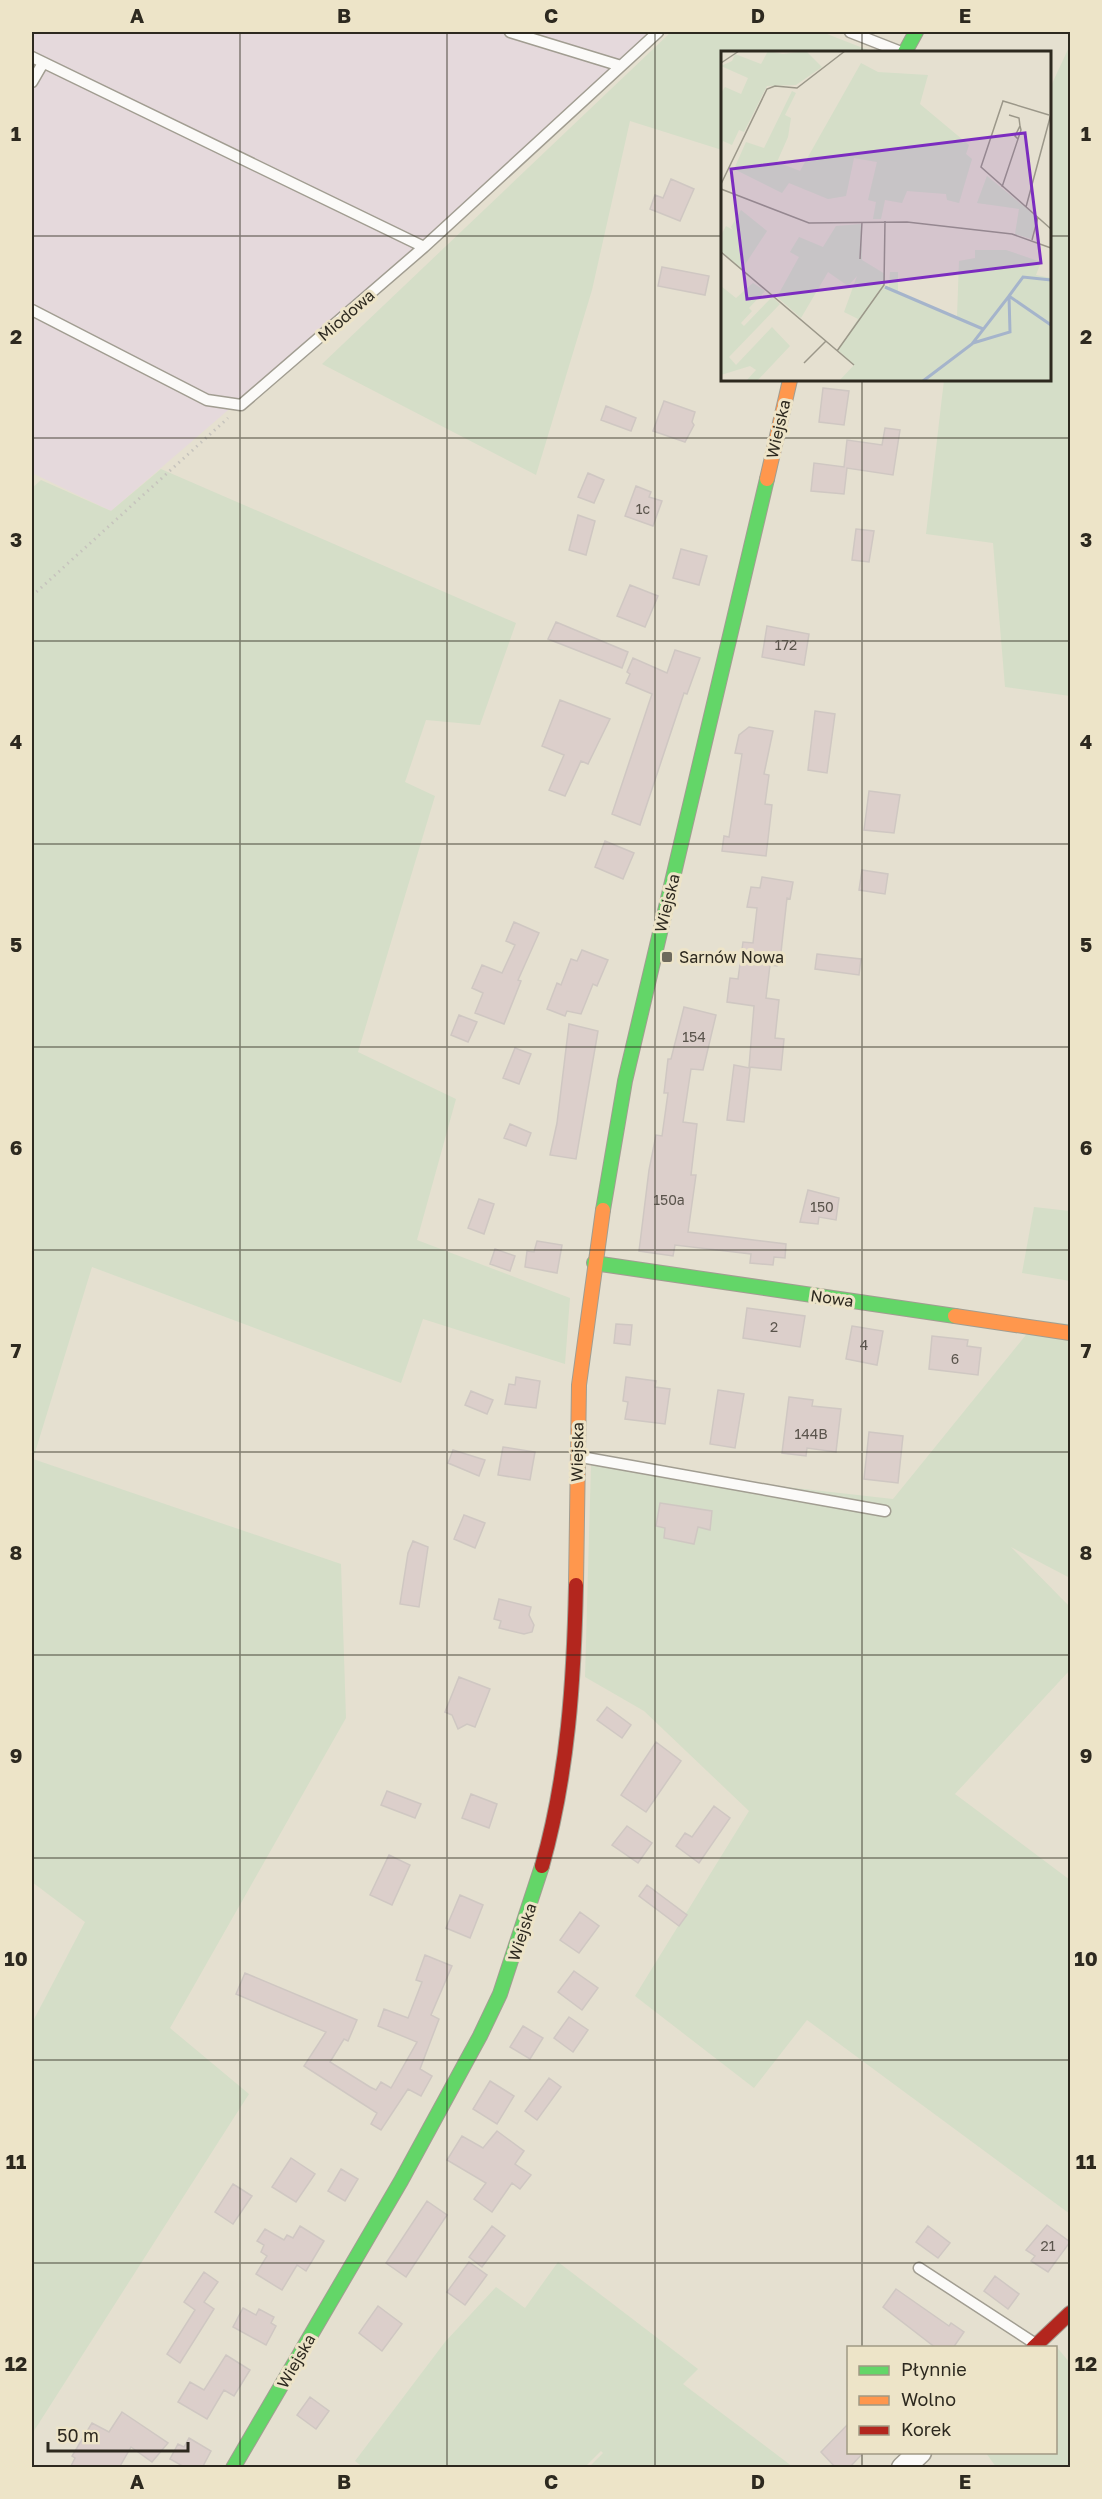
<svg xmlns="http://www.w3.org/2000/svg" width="1102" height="2499" font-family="'Golos Text',sans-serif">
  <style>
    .industrial { fill: #e5d9dc }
    .green { fill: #d5dec8 }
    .building { fill: #dccfcb; stroke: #cfc7c2; stroke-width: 1.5 }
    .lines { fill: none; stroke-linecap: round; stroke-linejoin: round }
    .lane-casing { stroke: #a19d91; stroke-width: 13 }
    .street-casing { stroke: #a19d91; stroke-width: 25 }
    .fast-casing { stroke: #a19d91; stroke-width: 16 }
    .slow-casing { stroke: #a19d91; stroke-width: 16 }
    .jam-casing { stroke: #a19d91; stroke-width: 16 }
    .path { stroke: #c6c3bd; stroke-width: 3; stroke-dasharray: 1.5 4.5; stroke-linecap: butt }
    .lane { stroke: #fbfaf8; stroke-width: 10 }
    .street { stroke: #fbfaf8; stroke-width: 22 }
    .fast { stroke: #63d668; stroke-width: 14 }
    .slow { stroke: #ff974d; stroke-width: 14 }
    .jam { stroke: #b3261e; stroke-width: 14 }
    .grid { fill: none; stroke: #2d291f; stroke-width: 1.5; stroke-opacity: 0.55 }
    .poi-dot { fill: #6d695d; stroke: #ede4c8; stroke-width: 2 }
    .labels { text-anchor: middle; stroke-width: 6; stroke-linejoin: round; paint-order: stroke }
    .number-label { font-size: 14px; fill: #5a544c }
    .street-label { font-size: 16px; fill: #2d291f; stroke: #ede4c8 }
    .poi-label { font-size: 16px; fill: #2d291f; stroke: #ede4c8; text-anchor: start }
    .inset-river { fill: none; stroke: #a5b4cb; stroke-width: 3 }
    .inset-road { fill: none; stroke: #9b9789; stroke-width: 1.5 }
    .view { fill: #7b2cbf; fill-opacity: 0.15; stroke: #7b2cbf; stroke-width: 3 }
    .inset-edge { fill: none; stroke: #2d291f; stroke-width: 3 }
    .neatline { fill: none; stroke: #2d291f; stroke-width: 2 }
    .grid-label { font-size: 20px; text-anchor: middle; font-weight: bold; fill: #2d291f }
  </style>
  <rect width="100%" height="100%" fill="#e5e0d0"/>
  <path class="industrial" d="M32,32H667L111,511L32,473Z"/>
  <path class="green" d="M671,32H822L873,52H722V150L630,121L592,290L536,475L322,364Z
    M1070,45V696L1005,687L993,543L926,534L944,380H1050V88Z
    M161,469L516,623L480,725L426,720L405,782L435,796L358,1052L456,1099L417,1240L570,1298L565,1364L423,1319L401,1383L92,1267L33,1459L341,1564L346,1718L170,2028L249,2094L32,2434V2023L85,1922L32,1882V488L41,480L111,511Z
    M1034,1207L1070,1211V1281L1022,1273Z
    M1038,1320L1070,1324V1578L1011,1547L1070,1607V1670L955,1794L1070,1880V2214L807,2020L754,2088L635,1996L749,1811L644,1711L585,1677L591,1465L893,1499Z
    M558,2262L698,2369L683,2384L793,2467H589L603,2453L601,2451L584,2468H364L355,2461L445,2342L496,2287L525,2308Z
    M1055,2345L1070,2363V2467H996L986,2453L1056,2452Z"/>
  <path class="building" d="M671,179L694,189L680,221L650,209L655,195L663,198Z
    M662,267L709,276L705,295L658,286Z
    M823,388L849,391L844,425L819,422Z
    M664,401L695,412L692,422L694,425L685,442L653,431Z
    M606,406L636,418L631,431L601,420Z
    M885,428L900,430L893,475L847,468L844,494L811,491L814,463L844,467L847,440L882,445Z
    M588,473L604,480L594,503L578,497Z
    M636,486L651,492L649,497L662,501L653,526L625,516Z
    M578,515L595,521L586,555L569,550Z
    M856,529L874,531L869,562L852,560Z
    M681,549L707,556L699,585L673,578Z
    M630,585L658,596L645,627L617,616Z
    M556,622L628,652L622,668L548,639Z
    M767,626L809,634L804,665L762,657Z
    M675,650L700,658L687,694L684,693L640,825L612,814L652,694L626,683L630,674L627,672L633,658L667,673Z
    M560,700L610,719L588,764L581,761L565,796L549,790L564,755L542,746Z
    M815,711L835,714L827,773L808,770Z
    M749,727L773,731L764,774L769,775L765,804L772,805L766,856L722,851L724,836L729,837L742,754L735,753L739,735Z
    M869,791L900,795L894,833L864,830Z
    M605,841L634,853L623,879L595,867Z
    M862,870L888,874L885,894L859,890Z
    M762,877L793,882L790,899L787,898L781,952H779L777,966L770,965L766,998L779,1000L775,1038L784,1039L781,1070L749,1067L754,1006L727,1002L730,978L738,979L743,942L753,943L757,908L747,907L751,887L760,888Z
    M514,922L539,933L518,980L521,981L504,1024L475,1013L483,993L472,988L482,965L502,973L515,945L506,941Z
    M582,950L608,960L597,986L593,984L581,1014L567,1011L565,1016L547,1009L557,983L561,985L571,959L577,961Z
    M817,954L861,959L859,975L815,969Z
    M684,1007L716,1015L703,1070L691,1069L683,1122L697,1124L691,1175H696L688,1232L786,1244L785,1258L774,1257L773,1265L750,1263L751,1254L675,1245L673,1256L639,1251L649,1170L656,1135L662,1136L668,1093H664L668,1059H671Z
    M459,1015L477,1022L468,1042L451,1035Z
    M569,1024L598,1031L576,1159L550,1155L557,1123Z
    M515,1048L531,1054L519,1084L503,1078Z
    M734,1065L750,1068L744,1122L727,1120Z
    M510,1124L531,1133L526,1146L504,1138Z
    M808,1190L839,1198L836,1220L819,1217L818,1224L800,1222Z
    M479,1199L494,1204L484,1234L468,1228Z
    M537,1241L562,1245L557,1273L525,1267L527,1251L534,1252Z
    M495,1249L515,1256L510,1271L490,1264Z
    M747,1308L805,1316L800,1347L743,1338Z
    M616,1324L632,1325L630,1345L614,1343Z
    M852,1326L883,1331L877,1365L846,1359Z
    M932,1336L968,1340L967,1346L981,1348L978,1375L929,1369Z
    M516,1377L540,1381L536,1408L505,1404L509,1384L515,1385Z
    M626,1377L656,1381L655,1387L670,1389L665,1424L625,1419L628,1402L623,1401Z
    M718,1390L744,1394L735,1448L710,1444Z
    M471,1391L493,1400L487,1414L465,1405Z
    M789,1397L813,1400L812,1406L841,1409L836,1452L807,1448L806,1456L782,1453Z
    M869,1432L903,1436L898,1483L864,1479Z
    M503,1447L535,1452L530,1480L498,1475Z
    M453,1450L485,1460L479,1476L448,1463Z
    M660,1503L712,1511L710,1530L698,1527L694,1544L664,1538L665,1528L656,1526Z
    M464,1515L485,1523L475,1548L454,1539Z
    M413,1541L428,1547L419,1607L400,1604L408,1553Z
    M499,1599L531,1607L529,1615L534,1625L532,1632L524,1634L499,1628L501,1621L494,1619Z
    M459,1677L490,1689L475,1727L467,1724L458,1729L452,1715L445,1712Z
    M607,1707L631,1725L622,1738L597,1720Z
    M656,1742L681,1761L646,1812L621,1795Z
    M387,1791L421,1804L415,1818L381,1805Z
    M471,1794L497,1804L489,1828L462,1818Z
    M714,1806L730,1818L699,1863L676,1846L685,1833L692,1837Z
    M627,1826L652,1843L638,1863L612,1845Z
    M389,1855L410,1865L392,1905L370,1895Z
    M647,1885L687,1915L679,1926L639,1896Z
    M460,1895L483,1905L470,1938L446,1928Z
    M580,1912L599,1926L579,1953L560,1940Z
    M425,1955L452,1966L431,2015L439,2019L420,2069L432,2076L421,2096L408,2089L381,2130L371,2124L377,2113L304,2066L326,2032L236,1994L245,1973L357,2020L348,2041L344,2039L330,2062L370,2087L376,2090L381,2082L391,2088L417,2042L378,2026L384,2009L408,2018L422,1982L416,1980Z
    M574,1971L598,1988L582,2010L558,1992Z
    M569,2017L588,2030L573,2052L554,2038Z
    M523,2026L543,2038L530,2059L510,2047Z
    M549,2078L561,2087L537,2120L525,2111Z
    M490,2081L514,2096L497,2124L473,2109Z
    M497,2131L524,2151L515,2164L531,2175L520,2189L512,2183L492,2212L474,2199L486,2183L447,2160L462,2136L483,2148Z
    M291,2158L315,2174L296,2202L272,2187Z
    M341,2169L358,2179L345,2201L328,2191Z
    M233,2184L252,2196L233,2224L215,2212Z
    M427,2201L447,2215L406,2277L386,2263Z
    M1047,2225L1070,2242L1048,2272L1031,2261L1035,2256L1026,2250Z
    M300,2226L324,2241L306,2271L297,2265L282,2290L256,2274L267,2256L261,2252L264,2245L257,2241L265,2229L284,2240L287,2235L293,2238Z
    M492,2226L505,2236L482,2267L469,2257Z
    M928,2226L950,2243L938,2258L916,2242Z
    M469,2262L487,2275L465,2305L447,2292Z
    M204,2272L218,2282L204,2302L214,2309L180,2363L167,2354L195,2310L184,2302Z
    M995,2276L1019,2294L1008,2309L984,2291Z
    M896,2289L949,2326L951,2323L964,2332L953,2348H936L883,2307Z
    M378,2306L402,2324L382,2351L359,2333Z
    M243,2308L256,2315L259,2309L274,2317L271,2323L276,2326L266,2345L233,2327Z
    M226,2355L250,2370L234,2396L224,2390L207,2419L178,2402L190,2382L204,2390Z
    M310,2397L329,2411L316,2429L297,2415Z
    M122,2412L168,2443L152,2462L131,2447L119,2468H70L75,2458L72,2456L92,2423L109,2432Z
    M849,2423V2452H864L849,2468H836L821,2452Z
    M189,2438L211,2451L202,2468H186L170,2459L178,2444L184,2447Z"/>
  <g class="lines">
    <g class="lane-casing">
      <path id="lane" d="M510,32L621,66
        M850,32L901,52
        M32,57L424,247
        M32,82L43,63
        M32,310L207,400L241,405L424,247L658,32
        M581,1457L885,1511
        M919,2268L1034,2343"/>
    </g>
    <g class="street-casing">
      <path id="street" d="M903,2468L920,2452"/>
    </g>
    <g class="fast-casing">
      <path id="fast" d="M905,52L916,32
        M603,1210L625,1081L767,479
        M594,1263L955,1316
        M233,2468L401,2181L480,2036L500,1994L542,1866"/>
    </g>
    <g class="slow-casing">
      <path id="slow" d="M767,479L790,380
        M955,1316L1070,1333
        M576,1585L579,1385L603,1210"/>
    </g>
    <g class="jam-casing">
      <path id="jam" d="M542,1866C568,1775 574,1679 576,1585
        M1033,2348L1070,2313"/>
    </g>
    <path class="path" d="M32,596L228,418"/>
    <use href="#lane" class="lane"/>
    <use href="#street" class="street"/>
    <use href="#fast" class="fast"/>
    <use href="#slow" class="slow"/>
    <use href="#jam" class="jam"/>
  </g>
  <path class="grid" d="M240,32V2468M447,32V2468M655,32V2468M862,32V52M32,236H722M1050,236H1070M862,380V2348M32,438H1070M32,641H1070M32,844H1070M32,1047H1070M32,1250H1070M32,1452H1070M32,1655H1070M32,1858H1070M32,2060H1070M32,2263H1070M862,2452V2468"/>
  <rect class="poi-dot" x="661" y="951" width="12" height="12" rx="3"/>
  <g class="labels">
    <g class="number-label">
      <text x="643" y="514">1c</text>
      <text x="786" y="650">172</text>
      <text x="694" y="1042">154</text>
      <text x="669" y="1205">150a</text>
      <text x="822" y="1212">150</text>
      <text x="774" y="1332">2</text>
      <text x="864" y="1350">4</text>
      <text x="955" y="1364">6</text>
      <text x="811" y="1439">144B</text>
      <text x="1048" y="2251">21</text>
    </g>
    <g class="street-label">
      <text transform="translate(346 315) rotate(-41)" y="6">Miodowa</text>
      <text transform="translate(778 429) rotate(-77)" y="6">Wiejska</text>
      <text transform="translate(667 903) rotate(-76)" y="6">Wiejska</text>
      <text transform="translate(832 1298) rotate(8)" y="6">Nowa</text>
      <text transform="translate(577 1452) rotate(-89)" y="6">Wiejska</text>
      <text transform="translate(522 1932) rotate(-72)" y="6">Wiejska</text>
      <text transform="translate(296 2361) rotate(-60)" y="6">Wiejska</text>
    </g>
    <g class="poi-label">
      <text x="679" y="963">Sarnów Nowa</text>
    </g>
  </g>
  <g transform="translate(721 51)">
    <rect width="330" height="330" fill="#e5e0d0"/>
    <path d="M47,0L62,3L85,0L101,16L75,34L46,35L23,81L18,79L11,94L2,90L0,95V42L4,36L20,43L27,27L0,15L11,10L14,3L40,13ZM140,12L157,21L207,24L199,53L248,94L245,103L251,108L238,152L226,149L225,143L186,140L181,152L164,149L160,168H152L155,151L147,149L156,111L133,107L125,145L107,148L68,132L61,142L13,118L25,91L43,97L71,40L75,42L64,64L70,67L67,86L56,111L79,120ZM266,125L316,166L310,188L294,183L298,158L256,152ZM20,159L46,180L21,218L0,200V184L5,175L12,179L10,176ZM140,173L141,209L164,223V235L168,236L169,221H177V241L236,266L238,210L254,207V199H285L320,211L315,224L330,227V330H118L133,314L117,299L137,268L123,261L136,225L127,235L107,221L80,267L56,246L78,206L69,201L78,186L102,196L115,175ZM32,232L44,240L28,257L31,260L20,272L23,275L51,246L59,253L8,306L15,314L51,276L69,295L36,330H25L35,319L29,315L0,324V235L15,247Z" fill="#d5dec8"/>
    <path class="inset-river" d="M164,236L262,278M252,292L289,281L288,245L302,226L330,229M202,330L251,293L288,245L330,274"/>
    <path class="inset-road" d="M0,12L18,0M288,64L298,67L299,75M328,64L282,50L260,116L330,178M0,133L46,38L54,35L76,37L124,0M281,136L300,79L299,75L294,85L297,88M0,138L88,172L186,171L291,183L330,197M305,156L330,63M311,189L317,166M0,201L133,314M139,208L141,171M116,300L163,234L164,170M83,312L105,290"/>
    <path class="view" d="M304,82L320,212L26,248L10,118Z"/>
    <rect width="330" height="330" class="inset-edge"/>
  </g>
  <rect width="1102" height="2499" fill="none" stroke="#ede4c8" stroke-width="66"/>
  <rect x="847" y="2346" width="210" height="108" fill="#ede4c8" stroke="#a09984" stroke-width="1.5"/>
  <rect x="859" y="2366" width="30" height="9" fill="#63d668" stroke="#a09984" stroke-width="1.5"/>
  <text x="901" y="2376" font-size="18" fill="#2d291f">Płynnie</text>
  <rect x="859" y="2396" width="30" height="9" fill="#ff974d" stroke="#a09984" stroke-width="1.5"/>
  <text x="901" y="2406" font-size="18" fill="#2d291f">Wolno</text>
  <rect x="859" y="2426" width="30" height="9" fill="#b3261e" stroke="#a09984" stroke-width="1.5"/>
  <text x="901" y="2436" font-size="18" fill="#2d291f">Korek</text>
  <path d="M48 2442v9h140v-9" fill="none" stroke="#2d291f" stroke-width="3"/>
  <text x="57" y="2442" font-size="18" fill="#2d291f" stroke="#ede4c8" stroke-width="4.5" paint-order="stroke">50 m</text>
  <rect x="33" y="33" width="1036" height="2433" class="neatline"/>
  <g class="grid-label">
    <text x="137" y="23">A</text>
    <text x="344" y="23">B</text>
    <text x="551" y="23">C</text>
    <text x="758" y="23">D</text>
    <text x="965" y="23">E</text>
    <text x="16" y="141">1</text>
    <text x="1086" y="141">1</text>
    <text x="16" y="344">2</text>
    <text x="1086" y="344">2</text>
    <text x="16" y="547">3</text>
    <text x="1086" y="547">3</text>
    <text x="16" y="749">4</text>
    <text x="1086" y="749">4</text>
    <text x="16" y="952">5</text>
    <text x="1086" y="952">5</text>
    <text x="16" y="1155">6</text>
    <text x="1086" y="1155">6</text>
    <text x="16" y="1358">7</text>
    <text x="1086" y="1358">7</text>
    <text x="16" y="1560">8</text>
    <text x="1086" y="1560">8</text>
    <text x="16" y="1763">9</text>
    <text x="1086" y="1763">9</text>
    <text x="16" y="1966">10</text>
    <text x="1086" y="1966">10</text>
    <text x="16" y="2169">11</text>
    <text x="1086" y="2169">11</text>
    <text x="16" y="2371">12</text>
    <text x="1086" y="2371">12</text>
    <text x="137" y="2489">A</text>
    <text x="344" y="2489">B</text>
    <text x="551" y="2489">C</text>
    <text x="758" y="2489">D</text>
    <text x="965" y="2489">E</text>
  </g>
</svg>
